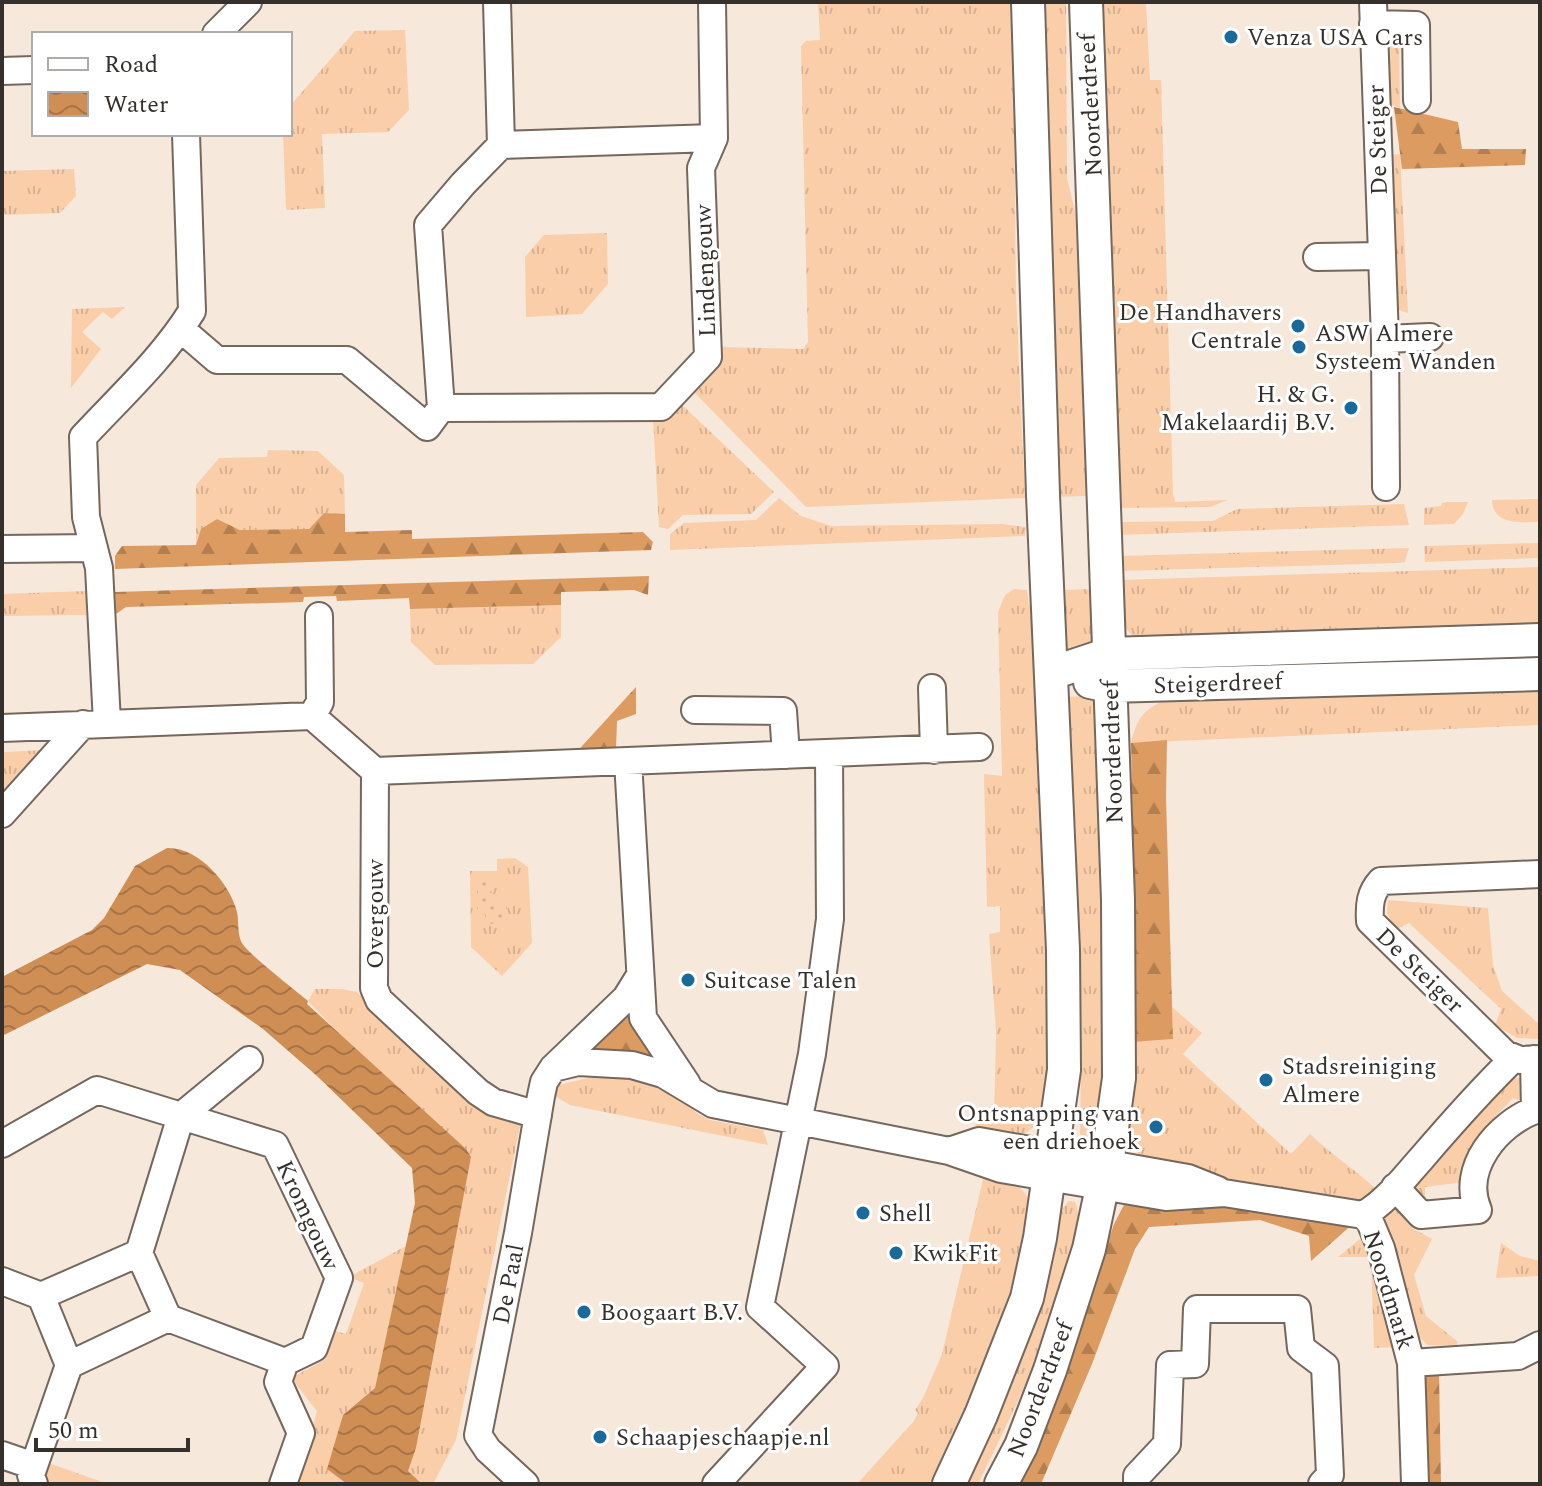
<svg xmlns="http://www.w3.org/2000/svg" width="1542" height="1486" font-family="Spectral,serif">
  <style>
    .grass { fill: url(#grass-tufts) }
    .forest { fill: url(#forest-firs) }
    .park { fill: url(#park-dots) }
    .water { fill: url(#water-waves) }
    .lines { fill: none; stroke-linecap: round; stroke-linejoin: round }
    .minor-casing { stroke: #74675d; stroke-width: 30 }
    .major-casing { stroke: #74675d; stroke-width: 36 }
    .minor { stroke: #fff; stroke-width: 26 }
    .major { stroke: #fff; stroke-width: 32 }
    .poi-dot { fill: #196a9b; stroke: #fff; stroke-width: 3 }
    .labels { text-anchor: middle; stroke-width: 6; stroke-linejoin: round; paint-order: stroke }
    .poi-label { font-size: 24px; fill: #35302b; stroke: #fff; text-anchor: start }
    .street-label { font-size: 24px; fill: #35302b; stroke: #fff }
  </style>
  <defs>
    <pattern id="grass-tufts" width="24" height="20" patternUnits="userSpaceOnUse" patternTransform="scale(2)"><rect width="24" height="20" fill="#facea9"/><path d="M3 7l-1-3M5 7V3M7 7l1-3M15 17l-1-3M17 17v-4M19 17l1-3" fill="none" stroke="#d7b192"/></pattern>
    <pattern id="forest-firs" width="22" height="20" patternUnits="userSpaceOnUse" patternTransform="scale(2)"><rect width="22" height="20" fill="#dc9b60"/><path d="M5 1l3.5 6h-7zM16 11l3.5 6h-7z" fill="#b37f4f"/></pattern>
    <pattern id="park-dots" width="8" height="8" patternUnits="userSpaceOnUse" patternTransform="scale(2)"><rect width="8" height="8" fill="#facea9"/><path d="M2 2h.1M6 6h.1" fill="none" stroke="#d7b192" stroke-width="1.8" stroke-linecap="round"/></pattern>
    <pattern id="water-waves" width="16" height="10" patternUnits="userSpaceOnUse" patternTransform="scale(2)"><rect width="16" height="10" fill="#ce8e54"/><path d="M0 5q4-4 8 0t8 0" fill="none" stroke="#a87446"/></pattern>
  </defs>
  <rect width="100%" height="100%" fill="#f7e8dc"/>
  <path class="grass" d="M818,2H1013L1016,295L1025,498L806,507L692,390L715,347L803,349L808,342L801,46L806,41L820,40Z
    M1039,2H1066L1067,178L1076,215L1087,496L1053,497Z
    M1102,2H1146L1150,80H1161L1173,494L1175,502L1228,500L1210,507L1120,508L1114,494L1110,220Z
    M405,30L409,110L388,132L322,134L325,208L286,210L283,134H290V106L355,31Z
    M1385,31H1399L1400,108L1388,103Z
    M1400,154L1408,313L1392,308L1389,155Z
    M74,169L76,196L60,213L2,215V171Z
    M607,233L608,284L582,314L526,317L525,257L544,235Z
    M125,307L112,319L103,312L82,332L101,349L71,388L72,309Z
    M681,404L774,492L751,514L683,515L668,529L659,527L653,418Z
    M268,450L318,451L344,475L345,514L324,513L309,529L240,530L217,519L196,545V485L219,458L267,457Z
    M779,498L801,516L831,526L1002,524L1026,527L1025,536L670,550V534L684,523L756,520Z
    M1540,499V522C1521,522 1493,526 1492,500Z
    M1447,502H1468L1463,514L1454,524L1424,525V508L1441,506L1442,503Z
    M1404,504L1409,525L1118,535L1119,522L1213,521L1237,509Z
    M1540,543V558L1425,562L1424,546Z
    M1409,548L1405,562L1397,563L1119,571V556Z
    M1540,567V631L1141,642C1117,629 1121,605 1119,580Z
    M1014,589L1027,590L1029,605L1037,610L1051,1014L1048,1088L1045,1112L1036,1125L1026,1133L978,1134L975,1122L994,1119L996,1032L989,934L1000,932V906L987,907L984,774L1002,776L998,612L1005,595Z
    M1090,589L1099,654L1062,656L1060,612L1066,608L1065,590Z
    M87,591L86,615L2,616V594Z
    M561,605V637L533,664L435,665L411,642L410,609Z
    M1540,681V725L1131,743C1137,717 1144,709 1169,698Z
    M1100,695L1111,1016L1096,1142L1091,1148H1086L1080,1137L1081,1052L1076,827L1066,764L1065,724L1068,697Z
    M45,750L2,803V794L4,793V752Z
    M515,858L528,867L532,943L502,976L471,947L470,871H497V859Z
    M1388,900L1488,908L1493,965L1502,991L1540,1025V1039L1517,1038L1495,1025L1501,1009L1409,923L1395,930L1387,913Z
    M315,989H342L357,992L475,1097L513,1116L520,1126L456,1440L433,1484H422L407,1471L416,1448L471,1157L351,1046L308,1001Z
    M1172,1007L1202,1033L1183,1054L1291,1154L1310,1134C1331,1154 1354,1169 1375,1188L1360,1206L1163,1166L1139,1154L1127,1132L1133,1042L1173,1039Z
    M600,1075L647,1081L679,1096L698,1114L710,1120L763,1130L768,1145L570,1105L555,1096L559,1085Z
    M1517,1078L1529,1079L1528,1104L1513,1098L1487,1125L1464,1182L1425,1187V1201H1415L1413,1185L1510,1079Z
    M984,1175C1007,1178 1030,1186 1032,1213C1032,1224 1027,1239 1025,1250C1009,1332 968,1410 930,1484H857L914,1421L918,1413L915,1410L923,1398L942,1354Z
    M1069,1201L1075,1202C1083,1220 1075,1237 1070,1256C1052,1337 1014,1409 978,1484H958L1058,1213Z
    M1399,1201L1418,1217L1412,1228L1432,1239L1414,1275L1426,1316L1458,1342L1456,1346L1428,1345L1417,1335L1381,1219Z
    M1366,1234L1400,1347L1374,1348L1371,1257H1338Z
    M1501,1243L1520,1256L1540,1261V1276L1496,1278Z
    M406,1246L375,1388L343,1415L328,1469L347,1484H300L298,1482L317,1411L291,1378L323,1361L332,1330L346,1334L364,1283L349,1277Z
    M43,1461L108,1484H47Z"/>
  <path class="forest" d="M1394,107L1458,122L1462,149H1526L1525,165L1402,169Z
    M324,513L345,514V532L412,530V539L643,532L653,542L651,550L115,569V556L122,546L196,545L201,529L217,519L240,530L309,529Z
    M649,576L648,595L634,590L561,592V605L410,609L409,598L337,601L336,596L304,597L303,602L126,607L116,614L115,592Z
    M636,687V714L617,721L616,748L612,755L572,757Z
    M1167,740L1166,797L1173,1039L1133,1042L1128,925L1133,842L1131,743Z
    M629,1003L662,1066L599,1051L589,1045Z
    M1126,1201L1216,1203L1355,1222L1311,1261L1309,1236L1260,1220L1149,1227L1135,1249L1092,1364L1041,1484H1017L1072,1351L1114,1224Z
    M1439,1373L1441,1484H1427L1421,1375Z"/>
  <path class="park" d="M477,881H491L492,902H507V923L485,924V915H477Z"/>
  <path class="water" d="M167,848C199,847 230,884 237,912C239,921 237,935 242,943C248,954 296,991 308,1001L307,1004L466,1149L471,1157L416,1448L408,1471L422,1484H347L327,1469L343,1415L375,1388L415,1203L412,1168L317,1076L263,1029L180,970L147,964L2,1036V977L92,930L104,918L135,866Z"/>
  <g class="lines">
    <g class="minor-casing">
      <path id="minor" d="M497,2L501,145
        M1373,2L1385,339L1386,487
        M1373,24L1416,25L1417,100
        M216,34L248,2
        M2,71L34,70
        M1317,257L1381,256
        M181,329L217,360H347L427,427L441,408L661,407L708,357L701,168L714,138L712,2
        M1385,339L1430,337
        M441,408L428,225L463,184L501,145L714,138
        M2,549L94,548
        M932,688L934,750
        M695,710L783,711L786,755
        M312,716L320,702L319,616
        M107,723L99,568L86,517L83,437C120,397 163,358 192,311L186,134
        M2,728L312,716L375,771L979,747
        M628,761L643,1018L687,1084
        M375,771L374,988L379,1000L478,1092L493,1102L538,1115
        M2,814L83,724
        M1540,874L1381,881C1370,893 1369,905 1370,921L1505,1054L1520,1060L1540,1059
        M553,1068L578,1062L632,1065L663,1074L713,1104L949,1151L1001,1169L1166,1197L1224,1193L1363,1215L1370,1222L1381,1248L1411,1363L1415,1484
        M2,1144L97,1090L275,1145L339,1278L314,1348L285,1362L168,1318L139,1253
        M949,1151L979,1141L1188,1178L1218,1190
        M1395,1187L1421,1215L1478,1210C1460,1168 1498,1124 1535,1110L1534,1059
        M1363,1215C1386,1202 1404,1178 1421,1159C1451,1124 1481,1090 1514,1058
        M2,1281L41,1296L69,1365
        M41,1296L139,1253L181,1116L249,1060
        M1411,1363L1518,1356L1540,1345
        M2,1455L34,1466
        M34,1484L31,1475L34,1466L69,1365L168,1318
        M283,1484L301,1433L278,1382L285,1362
        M525,1484L488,1450L478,1435L518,1233L541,1096L544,1082L553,1068L626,998L639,977
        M716,1484L825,1366L760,1307L812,1054L830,919L829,753
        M1137,1484V1476L1167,1444L1170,1365L1195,1364L1197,1309H1297L1301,1348L1325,1366L1330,1475L1322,1484"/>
    </g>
    <g class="major-casing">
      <path id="major" d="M1052,673L1109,654L1540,640
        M1090,682L1109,686L1540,674
        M949,1484L981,1415L1027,1298L1040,1238L1064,1070L1063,950L1043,495L1028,2
        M1001,1484L1021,1446L1050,1370L1089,1249L1107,1164L1119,1078L1118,900L1086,2"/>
    </g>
    <use href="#minor" class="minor"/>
    <use href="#major" class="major"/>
  </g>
  <g class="poi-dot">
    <circle cx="1231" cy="37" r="8"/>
    <circle cx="1298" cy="326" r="8"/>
    <circle cx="1299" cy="347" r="8"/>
    <circle cx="1351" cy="408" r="8"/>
    <circle cx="688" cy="980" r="8"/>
    <circle cx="1266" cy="1080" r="8"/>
    <circle cx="1156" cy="1127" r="8"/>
    <circle cx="863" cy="1213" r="8"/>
    <circle cx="896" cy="1253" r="8"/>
    <circle cx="584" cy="1312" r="8"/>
    <circle cx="600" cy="1437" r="8"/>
  </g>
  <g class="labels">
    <g class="poi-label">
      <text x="1247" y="45">Venza USA Cars</text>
      <text x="1282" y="320" text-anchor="end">De Handhavers<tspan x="1282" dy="28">Centrale</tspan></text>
      <text x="1315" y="341">ASW Almere<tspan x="1315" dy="28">Systeem Wanden</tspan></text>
      <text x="1335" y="402" text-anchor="end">H. &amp; G.<tspan x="1335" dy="28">Makelaardij B.V.</tspan></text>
      <text x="704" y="988">Suitcase Talen</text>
      <text x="1282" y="1074">Stadsreiniging<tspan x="1282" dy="28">Almere</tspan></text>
      <text x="1140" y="1121" text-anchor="end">Ontsnapping van<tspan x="1140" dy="28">een driehoek</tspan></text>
      <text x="879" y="1221">Shell</text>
      <text x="912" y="1261">KwikFit</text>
      <text x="600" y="1320">Boogaart B.V.</text>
      <text x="616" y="1445">Schaapjeschaapje.nl</text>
    </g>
    <g class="street-label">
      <text transform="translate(1090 105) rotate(-93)" y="8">Noorderdreef</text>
      <text transform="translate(1377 140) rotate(-92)" y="8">De Steiger</text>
      <text transform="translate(705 271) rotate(-92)" y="8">Lindengouw</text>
      <text transform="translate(1218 683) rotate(-2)" y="8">Steigerdreef</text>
      <text transform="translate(1112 752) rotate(-92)" y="8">Noorderdreef</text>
      <text transform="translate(375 914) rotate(-90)" y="8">Overgouw</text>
      <text transform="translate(1420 970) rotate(44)" y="8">De Steiger</text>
      <text transform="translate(308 1215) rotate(65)" y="8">Kromgouw</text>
      <text transform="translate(508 1284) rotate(-79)" y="8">De Paal</text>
      <text transform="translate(1389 1290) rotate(73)" y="8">Noordmark</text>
      <text transform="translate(1040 1389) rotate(-69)" y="8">Noorderdreef</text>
    </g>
  </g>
  <rect width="1542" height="1486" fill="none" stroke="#35302b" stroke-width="8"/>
  <rect x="32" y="32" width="260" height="104" fill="#ffffff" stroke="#aeacaa" stroke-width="2"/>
  <rect x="48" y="58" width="40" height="12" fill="#ffffff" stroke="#aeacaa" stroke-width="2"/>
  <text x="104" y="72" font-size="24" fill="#35302b">Road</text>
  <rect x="48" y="92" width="40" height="24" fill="url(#water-waves)" stroke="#aeacaa" stroke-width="2"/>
  <text x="104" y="112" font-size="24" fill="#35302b">Water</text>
  <path d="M36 1438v12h152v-12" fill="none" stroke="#35302b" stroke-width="4"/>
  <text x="48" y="1438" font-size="24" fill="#35302b" stroke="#ffffff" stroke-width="6" paint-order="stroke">50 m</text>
</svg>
